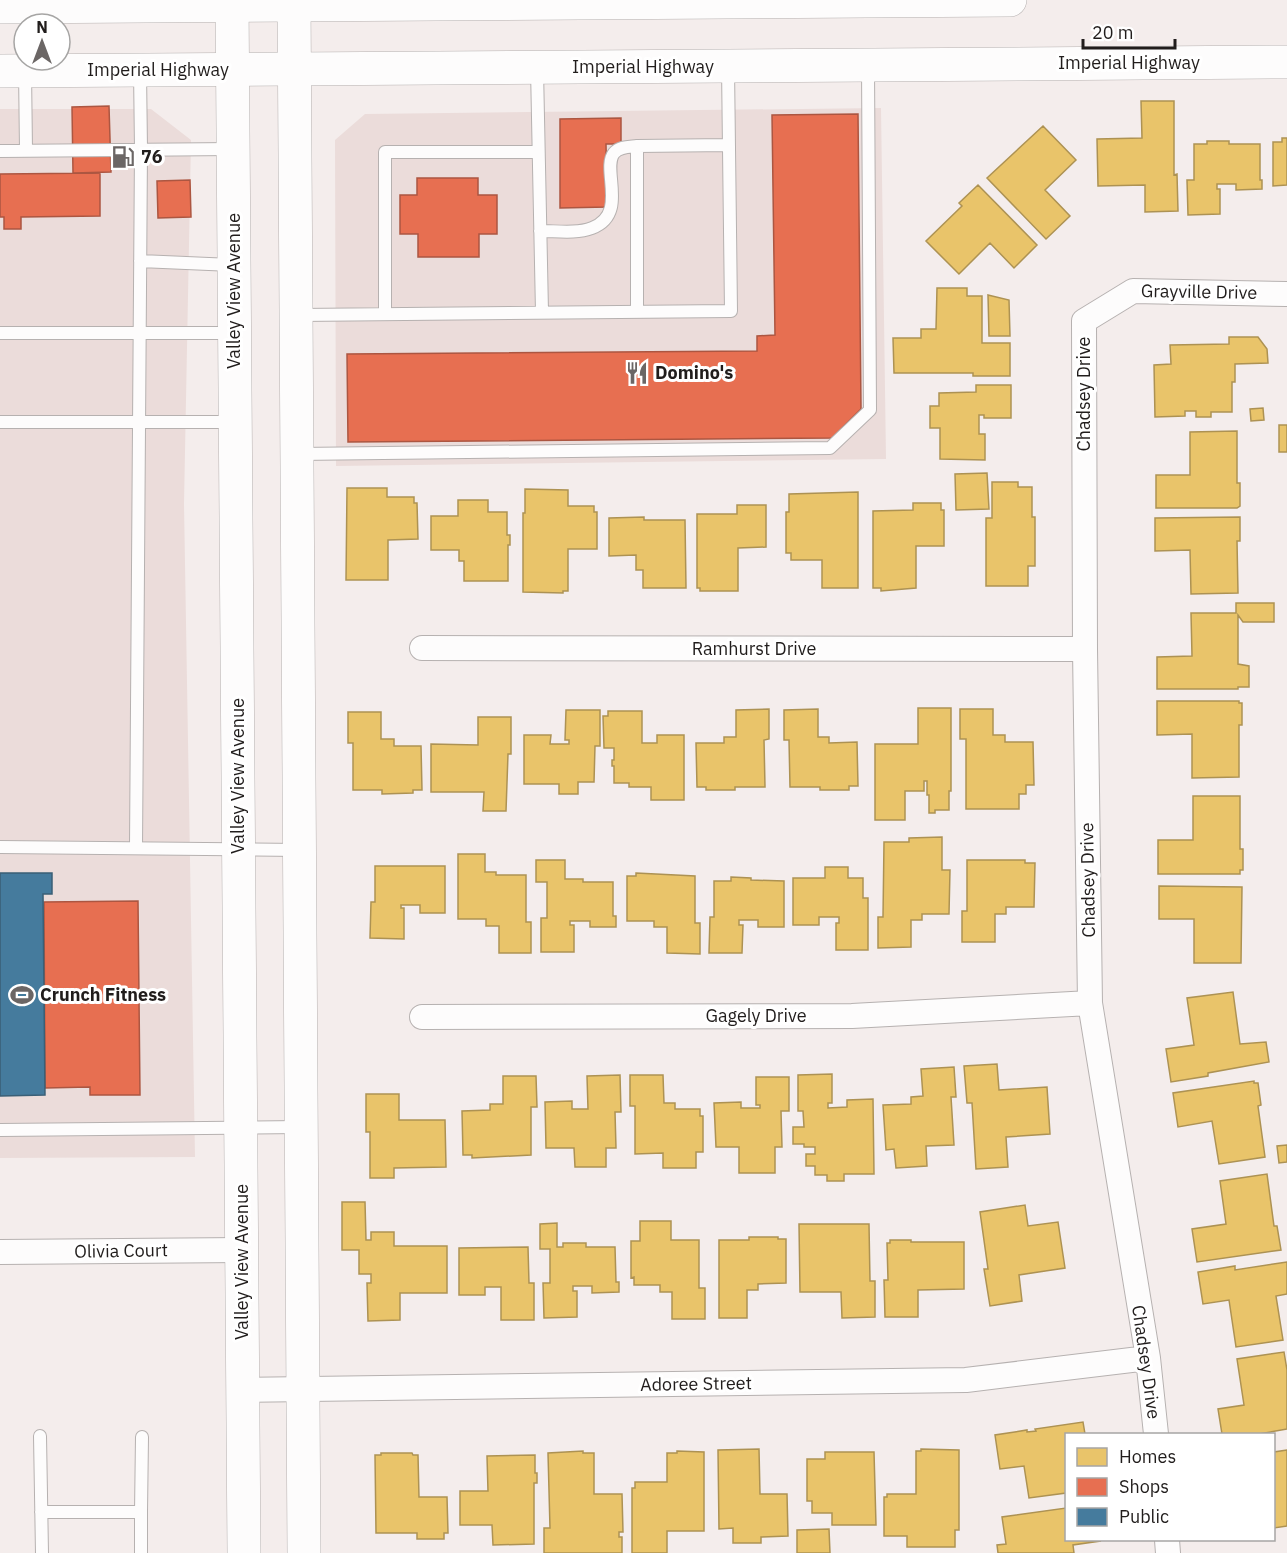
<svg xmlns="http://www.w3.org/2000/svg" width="1287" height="1553" font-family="'IBM Plex Sans',sans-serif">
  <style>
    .built { fill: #ebdcda }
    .homes { fill: #e9c46a; stroke: #ad9253; stroke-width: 1.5 }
    .shops { fill: #e76f51; stroke: #ac5641; stroke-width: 1.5 }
    .public { fill: #457b9d; stroke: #3a5f76; stroke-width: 1.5 }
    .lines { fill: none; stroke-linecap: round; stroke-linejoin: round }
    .service-casing { stroke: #b6b1b0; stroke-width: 14 }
    .minor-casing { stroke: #b6b1b0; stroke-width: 26 }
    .secondary-casing { stroke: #b6b1b0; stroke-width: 34 }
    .primary-casing { stroke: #b6b1b0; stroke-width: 34 }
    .service { stroke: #fdfcfc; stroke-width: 12 }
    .minor { stroke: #fdfcfc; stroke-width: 24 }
    .secondary { stroke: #fdfcfc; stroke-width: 33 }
    .primary { stroke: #fdfcfc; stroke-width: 33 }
    .labels { text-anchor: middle; stroke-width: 6; stroke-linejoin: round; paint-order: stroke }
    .street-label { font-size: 18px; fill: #211d1c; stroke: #fff }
    .poi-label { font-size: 18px; font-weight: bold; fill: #211d1c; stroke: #fff; text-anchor: start }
  </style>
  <rect width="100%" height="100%" fill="#f4edec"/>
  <path class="built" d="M881,108L886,459L336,466L335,140L365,114Z
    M0,109H151L191,140L184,504L195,1157L0,1158Z"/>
  <path class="homes" d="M1141,101H1174V175L1177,174L1178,211L1145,212V185L1098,186L1097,139L1142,138Z
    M1043,126L1076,160L1045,190L1070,216L1046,239L987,178Z
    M1282,138H1287V185L1273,186V142H1282Z
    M1207,141H1229V144H1260V180H1262V189L1236,190V184H1217V189H1220V214L1188,215L1187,180H1194V144H1207Z
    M978,185L1037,245L1014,268L990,243L959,274L926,241L962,206L959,203Z
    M937,288H967V296H982V343H1010V376H973V373H894L893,338H921V329H936Z
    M988,295L1009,300L1010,336H989Z
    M1229,337H1258L1267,349L1268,363L1235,364V382H1232V412H1211V417H1196V411H1185V416L1155,417L1154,365L1171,364L1170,345L1229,344Z
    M976,385H1011V418H984V415H979V434H985V460L940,459V428H930V406H939V393L976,392Z
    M1263,408L1264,420L1251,421L1250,409Z
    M1279,425H1287V452H1279Z
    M1237,431V483H1240V506L1237,508H1156V475H1190V432Z
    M987,473L989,509L956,510L955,474Z
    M992,482H1018V487H1032V517H1035V566H1028V586H986V518H992Z
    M347,488H387V497H414V503H417L418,539L388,540V580H346Z
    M525,489L568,490V506H594V512H597V549H568V591H563V593L523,592V513H525Z
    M858,492V588H822V560H791V553H786V512H789V494Z
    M458,500H488V512H507V535H510V545H508V581H464V561H459V550H431V516H458Z
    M913,503H941V510H944V546H916V588L881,591V588H873V511L913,510Z
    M737,505H766V547L738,548V591H700V588H697V514H737Z
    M644,517V520H685L686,588H643V570H636V555L609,556V518Z
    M1240,517V541H1237L1238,593L1191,594L1190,550L1155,551V518Z
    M1236,603H1274V622H1243L1238,615V664L1249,666V687H1238V689H1157V657L1192,656L1191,613H1236Z
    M1157,701H1239V703H1242V725H1239V777L1192,778V734L1157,735Z
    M918,708H951V791H949V810H935V813H929V795H927V781H924V791H905V820H875V744H918Z
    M769,709V739L764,740L765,787H735V790H706V787H697L696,743H724V737H736V710Z
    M818,709V737H829V743L857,742L858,786H849V790H820V787H790L789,740H784V710Z
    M960,709H993V735H1005V742H1033L1034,785H1026V794H1019V809H966V739H960Z
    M566,710H600V746H595L594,782H578V794H559V784H524V735H551L550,744H569V740H565Z
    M608,711H642V743H657V735H684V800H651V787H629V783H614V766H612V760H614V748H604L603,716H608Z
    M348,712H381V739H394V746H421L422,790H413V793L382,794V790H353V743H348Z
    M478,717H511V754H508L506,811H483L484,792H431V744L478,745Z
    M1193,796H1240V849H1243V870H1240V874H1158V840H1193Z
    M942,837V870H950L949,914H922V920H911V947L878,948V917H883L884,842H909V838Z
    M458,854H485V872H496V875H526V922H531V953H499V926H486V919H458Z
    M536,860H565V879H583V882H613V916H616V927H590V921H570V925H574V952H541V918H547V882H536Z
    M967,860H1025V863H1035L1034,907H1006V914H995V942H962V911H967Z
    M375,866H445V913H420V905H401V908H404V939L370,938L371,902H375Z
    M825,867H848V878H863V898H868V950H836V923H839V917H819V925H793V878H825Z
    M636,873L695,876V923H700V954L667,953V927H654V921H627V876H636Z
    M731,877L751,878V880L784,881V927H758V920H739V925H743L742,953H709L710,917H714V881H731Z
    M1159,886L1242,887L1241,963H1194V919H1159Z
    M1233,992L1240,1044L1266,1042L1269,1062L1208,1073V1076L1171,1082L1166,1049L1194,1045L1187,998Z
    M997,1064L999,1090L1047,1087L1050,1134L1006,1137L1008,1167L976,1169L972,1103H967L964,1066Z
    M954,1067L956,1097H951L954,1145L926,1146L927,1166L896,1168L894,1149L886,1150L883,1105L911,1104V1097L923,1096L921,1069Z
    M832,1074V1103H828V1108L847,1107V1100L873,1099L874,1174H844V1181H827V1175H815V1166H806V1154H815V1147H804V1144H793V1127H804L803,1111H798V1075Z
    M620,1075L621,1112H615L616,1148H606V1167H575L574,1148H546L545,1102L572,1101V1109H588L587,1076Z
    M630,1075H663L664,1103H675V1109H700V1116H703V1152H696V1168H663V1153L635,1154V1106H630Z
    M503,1076H536L537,1107H531V1155L472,1158V1155H463L462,1111L490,1110V1104H503Z
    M756,1077H789V1111H781L782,1147H775V1173H739V1147H716L714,1103L741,1102V1108H760V1105H756Z
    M1254,1081V1083H1258L1261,1105L1258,1106L1265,1157L1219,1164L1212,1121L1178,1127L1173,1093Z
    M366,1094H399V1120H445L446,1167L394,1168V1178H370V1132H366Z
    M1287,1145V1162L1279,1163L1277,1146Z
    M1267,1174L1274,1226H1277L1281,1250L1197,1262L1192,1229L1226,1224L1220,1181Z
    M342,1202H365L366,1240H371V1232H394V1246H447V1293H400V1320L368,1321L367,1283H371V1274H359V1250H342Z
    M1025,1205L1028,1226L1058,1222L1065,1268L1019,1275L1022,1301L990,1306L984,1269H988L980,1212Z
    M640,1221H671V1240H699V1288H705V1319H672V1292H660V1285H634V1277L631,1278V1241H640Z
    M557,1223V1247H563V1243H586V1247H615L616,1282H619V1292L592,1293V1286H573V1291H577V1317L544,1318L543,1283H550V1249H540V1224Z
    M799,1224H869L870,1281H875V1317L842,1318L841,1292H800Z
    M749,1237H778V1239H786V1283L758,1284V1290H747V1318H719V1240H749Z
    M890,1240H911V1242H964V1289L918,1290V1317H885L884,1280H888L887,1243H890Z
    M528,1247L529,1283H534V1320H501V1287H485V1295H459V1248Z
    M1287,1262V1294L1276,1296L1283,1340L1236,1347L1229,1300L1203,1304L1198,1272L1235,1266V1270Z
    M1284,1352L1287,1370V1429L1259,1434H1222L1218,1409L1244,1405L1237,1359Z
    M1083,1422L1085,1434H1066V1493L1029,1498L1024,1466L1000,1469L995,1435L1027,1430V1432L1036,1431L1035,1429Z
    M759,1449L760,1494H787L788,1536L761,1537V1543H733V1528L719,1529L718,1450Z
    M921,1449L959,1450V1530H955V1547H907V1536H884V1497H887V1494H916V1451H921Z
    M1287,1450V1526L1274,1528V1452Z
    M583,1451V1453H594V1494H622L623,1532H619V1537H622V1553H544V1528H550L548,1453Z
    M677,1451L704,1452V1531H667V1553H632V1488H635V1482H667V1453H677Z
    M825,1452H874L876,1525H832V1513H812V1501H807V1459H825Z
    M381,1453H412L413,1455H418L419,1497H447L448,1533H444V1539H417V1533H376L375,1455H381Z
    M535,1455V1473H537V1483H534V1544L493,1545L492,1525H460V1491H488L487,1456Z
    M1066,1508V1540L1101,1541L1073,1545L1074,1553H998L997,1545L1006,1544L1002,1517Z
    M829,1529L830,1553H797V1530Z"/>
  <path class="shops" d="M109,106L111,172L73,173L72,107Z
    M858,114L861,409L832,438L348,442L347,354L757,351V336L775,335L772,115Z
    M621,118V144H606L607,207L560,208V119Z
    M100,173V216L21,217V229H4V217H0V174Z
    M417,178H478V195H497V234H479V257H418V234H400V195H417Z
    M190,180L191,217L158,218L157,181Z
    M138,901L140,1095H90V1087L45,1088L44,902Z"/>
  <path class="public" d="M0,873H52V894H43L45,1095L0,1096Z"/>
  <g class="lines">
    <g class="service-casing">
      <path id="service" d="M537,69L542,312
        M25,71L26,150
        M0,151L233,149
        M540,231C557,231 576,234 592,228C629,214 601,169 614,153C620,146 630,147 637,146
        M140,261L232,265
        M637,312V146L729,145
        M385,314V152H538
        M299,315L731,311L728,67
        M0,333H233
        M0,422H233
        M298,454L830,448L870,410L868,66
        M0,847L299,850
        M136,848L141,149L140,71
        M0,1130L299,1127
        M40,1436L42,1553
        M41,1512H141L142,1437
        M141,1512V1553"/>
    </g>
    <g class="minor-casing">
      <path id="minor" d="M422,648L1085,649
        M422,1017L852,1016L1090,1003
        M0,1252L242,1250
        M243,1390L966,1380L1148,1358
        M1156,1434L1148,1358L1090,1003L1085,649L1084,321L1133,291L1287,294
        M1167,1540L1168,1553"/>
    </g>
    <g class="secondary-casing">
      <path id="secondary" d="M232,0L244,1553
        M294,0L304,1553"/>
    </g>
    <g class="primary-casing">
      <path id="primary" d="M0,7L1010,0
        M0,71L1287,62"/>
    </g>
    <use href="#service" class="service"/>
    <use href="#minor" class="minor"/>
    <use href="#secondary" class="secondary"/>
    <use href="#primary" class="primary"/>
  </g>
  <defs>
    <g id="fuel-bare" transform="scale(1.8)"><path d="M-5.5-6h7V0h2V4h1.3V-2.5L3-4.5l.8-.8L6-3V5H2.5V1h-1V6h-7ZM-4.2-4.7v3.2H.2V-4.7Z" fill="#6b6665" stroke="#fff" stroke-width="2.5" paint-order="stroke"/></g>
    <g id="restaurant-bare" transform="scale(1.8)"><path d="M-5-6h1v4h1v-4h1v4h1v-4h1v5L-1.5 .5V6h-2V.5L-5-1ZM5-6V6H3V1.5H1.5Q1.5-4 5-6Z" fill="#6b6665" stroke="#fff" stroke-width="2.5" paint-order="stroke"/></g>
    <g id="stadium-bare" transform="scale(1.8)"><path d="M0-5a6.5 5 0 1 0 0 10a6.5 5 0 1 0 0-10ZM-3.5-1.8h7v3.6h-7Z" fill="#6b6665" stroke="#fff" stroke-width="2.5" paint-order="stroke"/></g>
  </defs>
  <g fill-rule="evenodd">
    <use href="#fuel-bare" x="123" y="157"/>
    <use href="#restaurant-bare" x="637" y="373"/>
    <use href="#stadium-bare" x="22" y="995"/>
  </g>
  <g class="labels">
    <g class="street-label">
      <text x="1129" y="69">Imperial Highway</text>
      <text x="643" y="73">Imperial Highway</text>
      <text x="158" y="76">Imperial Highway</text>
      <text transform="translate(234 291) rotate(-90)" y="6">Valley View Avenue</text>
      <text transform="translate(1199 292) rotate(1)" y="6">Grayville Drive</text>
      <text transform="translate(1084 394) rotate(-90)" y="6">Chadsey Drive</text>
      <text x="754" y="655">Ramhurst Drive</text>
      <text transform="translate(238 776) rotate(-90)" y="6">Valley View Avenue</text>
      <text transform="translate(1088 880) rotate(-91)" y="6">Chadsey Drive</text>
      <text x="756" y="1022">Gagely Drive</text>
      <text transform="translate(121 1251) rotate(-1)" y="6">Olivia Court</text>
      <text transform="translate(242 1262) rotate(-90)" y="6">Valley View Avenue</text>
      <text transform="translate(1146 1362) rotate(82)" y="6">Chadsey Drive</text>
      <text transform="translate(696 1384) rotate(-1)" y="6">Adoree Street</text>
    </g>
    <g class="poi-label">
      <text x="141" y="163">76</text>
      <text x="655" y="379">Domino's</text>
      <text x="40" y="1001">Crunch Fitness</text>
    </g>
  </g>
  <rect x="1065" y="1433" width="210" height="108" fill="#ffffff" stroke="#a6a5a4" stroke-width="1.5"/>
  <rect x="1077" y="1448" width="30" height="18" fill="#e9c46a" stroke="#a6a5a4" stroke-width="1.5"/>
  <text x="1119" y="1463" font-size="18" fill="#211d1c">Homes</text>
  <rect x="1077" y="1478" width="30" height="18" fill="#e76f51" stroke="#a6a5a4" stroke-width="1.5"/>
  <text x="1119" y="1493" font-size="18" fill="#211d1c">Shops</text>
  <rect x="1077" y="1508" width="30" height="18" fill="#457b9d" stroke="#a6a5a4" stroke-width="1.5"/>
  <text x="1119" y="1523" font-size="18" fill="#211d1c">Public</text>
  <g transform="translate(42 42)"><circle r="28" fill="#ffffff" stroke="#a6a5a4" stroke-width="1.5"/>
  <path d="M0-4.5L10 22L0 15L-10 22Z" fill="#6b6665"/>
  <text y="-9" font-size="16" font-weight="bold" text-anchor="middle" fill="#211d1c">N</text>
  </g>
  <path d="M1083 39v9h92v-9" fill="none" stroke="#211d1c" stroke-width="3"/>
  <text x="1092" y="39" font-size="18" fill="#211d1c" stroke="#ffffff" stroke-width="4.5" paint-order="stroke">20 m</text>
</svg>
